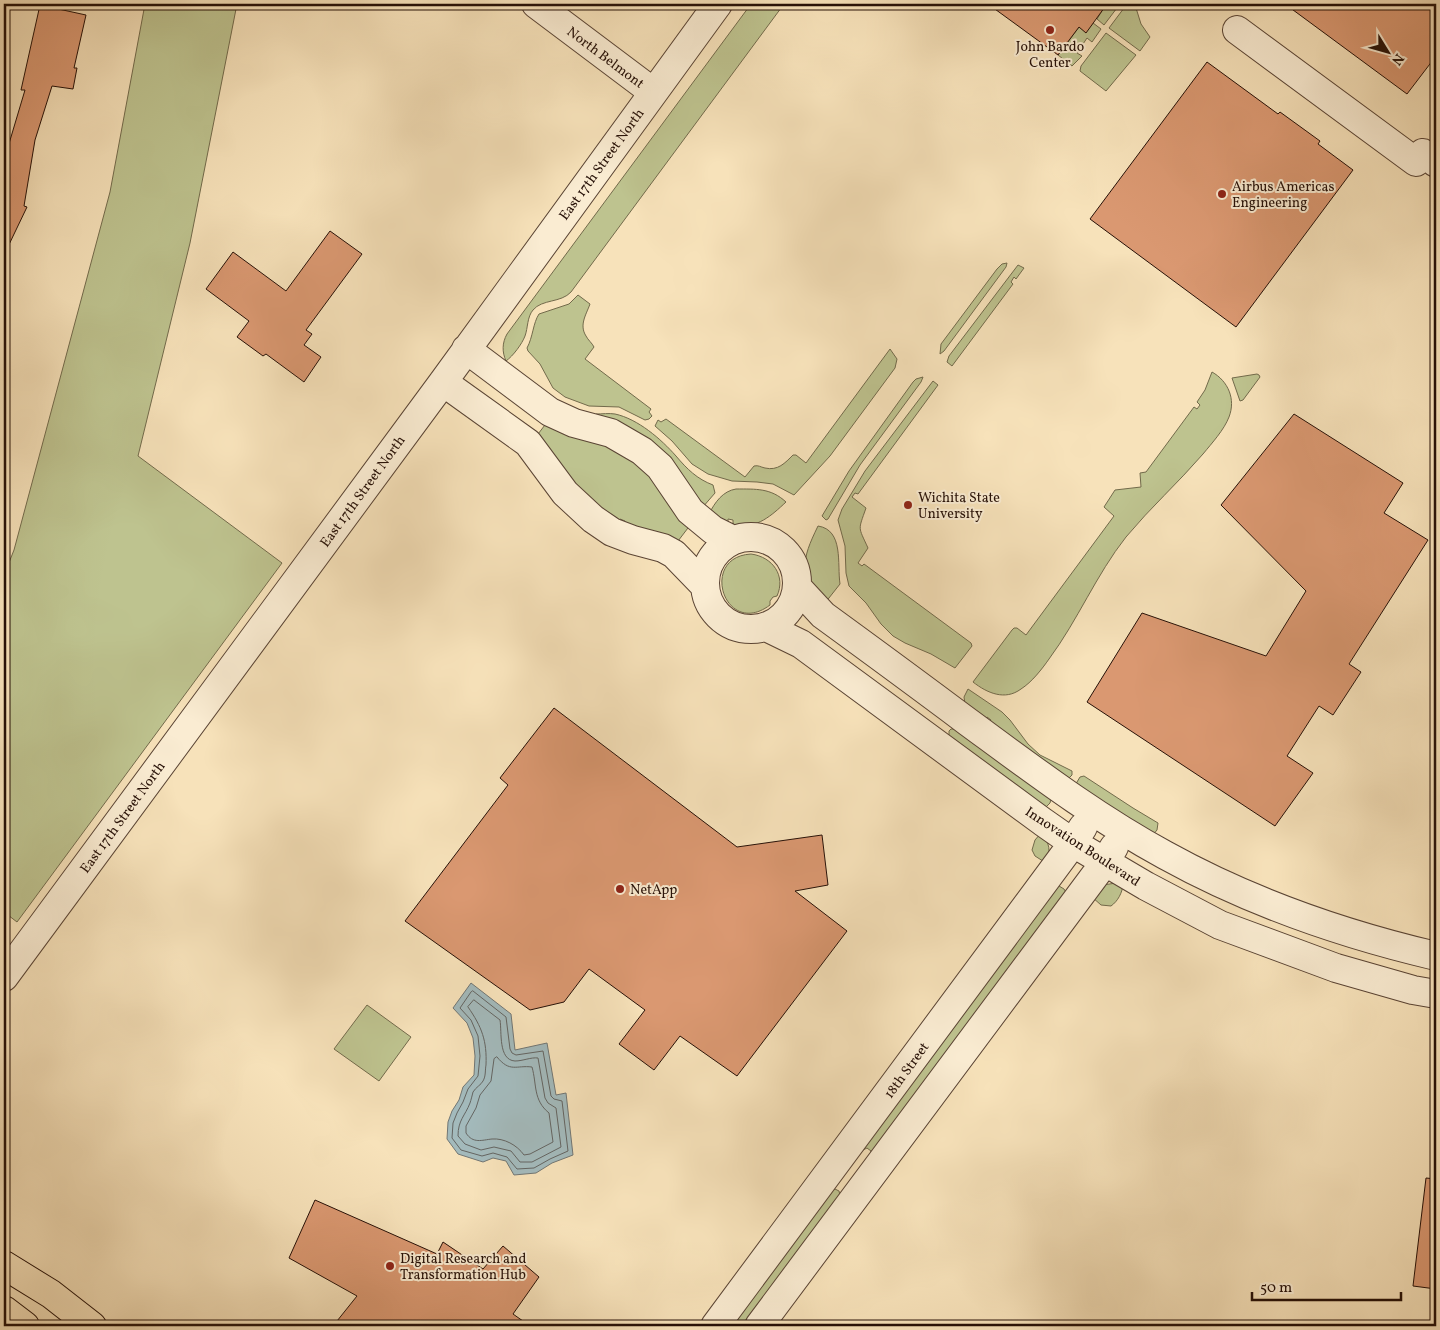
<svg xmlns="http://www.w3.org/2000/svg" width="1440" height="1330" font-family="Vollkorn,serif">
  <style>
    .green { fill: #bec38f; stroke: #726a4b }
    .water { fill: #a3babc; stroke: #717674 }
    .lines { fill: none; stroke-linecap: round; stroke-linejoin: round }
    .shore { stroke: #646562; stroke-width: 1 }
    .building { fill: #da9871; stroke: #261007 }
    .minor-casing { stroke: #5a4434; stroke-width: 30 }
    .major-casing { stroke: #261007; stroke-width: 30 }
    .minor { stroke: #faecd2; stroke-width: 28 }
    .major { stroke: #f7e2ba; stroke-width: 28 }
    .poi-dot { fill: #8f2418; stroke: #faecd2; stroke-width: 2 }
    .labels { text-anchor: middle; stroke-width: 4; stroke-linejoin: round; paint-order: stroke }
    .poi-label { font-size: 14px; fill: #261007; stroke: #faecd2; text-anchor: start }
    .street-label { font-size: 14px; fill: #261007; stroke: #faecd2 }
  </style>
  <rect width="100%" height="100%" fill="#f7e2ba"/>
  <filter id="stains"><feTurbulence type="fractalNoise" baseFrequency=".004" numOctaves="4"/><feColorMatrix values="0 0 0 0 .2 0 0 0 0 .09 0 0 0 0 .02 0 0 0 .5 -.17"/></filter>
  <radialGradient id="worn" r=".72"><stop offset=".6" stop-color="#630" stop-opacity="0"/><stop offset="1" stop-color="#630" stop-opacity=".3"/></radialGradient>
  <path class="green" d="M145,4H237L190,243L138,456L282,563L17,922L4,912V575L14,550L110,192Z
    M751,4H784L571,292C561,303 542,299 533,310C527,317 528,328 525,336C522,344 513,356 506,361C502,352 502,343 507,334Z
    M1102,4H1120L1104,25L1097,19L1105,6Z
    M1127,4L1136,8L1141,24L1150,37L1140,51L1109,28Z
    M1093,23L1101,29L1092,42L1087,38L1077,53L1082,56L1072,66L1058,55L1079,27L1086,32Z
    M1106,33L1136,55L1106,91L1080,71L1081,66Z
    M1007,263L1006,267L944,351L940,354L941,344L997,269L1002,264Z
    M1018,265L1024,268L1016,279L1014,277L1011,282L1013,284L952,366L947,362L949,356Z
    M578,295L590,304C586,315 579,325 586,336C588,340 592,343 594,347L585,359L651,409L649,412L652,416L649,419L645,420L619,407L589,406L565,397L553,388L540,364L528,351L527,348C533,337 533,323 539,314L569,304Z
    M890,349L897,359L895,368L830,456L794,495L773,484L757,482L732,481L708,474L692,464L672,441L655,426L658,420L661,422L666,419L745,477L754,466C759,465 760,467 765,468C778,471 785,463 793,455H796L806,463Z
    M1212,372C1228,381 1236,399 1229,417C1224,430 1212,443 1203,454C1178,483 1150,508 1126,537C1096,575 1078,620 1049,659C1042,669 1032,682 1021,689C1005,701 987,693 973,682L1012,630L1014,628H1017L1026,635L1114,516L1104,507L1115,490L1141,487L1140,473L1146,472L1194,407L1197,409L1200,405L1197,402L1205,390Z
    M1257,374L1259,375L1260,377L1243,400L1240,401L1232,378Z
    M923,377L921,382L860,465L828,519L826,520L822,516L849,471L913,382L916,379Z
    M933,381L938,385L858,494L855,493L852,497L866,508C858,531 858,526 868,548L858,563L862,566L864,564L971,643L972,646L955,668L931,654L905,643L893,636L881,624L866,603L849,586L846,573L845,546L838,520L842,509L865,471Z
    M596,414C602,414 609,413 615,414C638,419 661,439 676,456C687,469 697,479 713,485L715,493L702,508L595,416Z
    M548,421L599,441L644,468L691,524L675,545L624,525L625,521L620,519L617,522L595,508L535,438Z
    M736,489C756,489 771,488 786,502C771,516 758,528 735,526L733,523V520L728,519V522L724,523L709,514C715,502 723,491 736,489Z
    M818,526C844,530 837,564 840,584L825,603C799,572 801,561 818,526Z
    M751,554C773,557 786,576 777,596L773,597L770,601V605C725,639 698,557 751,554Z
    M968,689L1002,712L1010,720L1028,744L1040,755L1072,771V775L1066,781L989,723L991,720L987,717L985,719L965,704L964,697Z
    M951,729H957L1051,799L1050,803L1045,808L949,737V731Z
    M1084,776L1133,808L1158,823L1157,830L1152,836L1074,787L1080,777Z
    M1041,833C1050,844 1051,850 1046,863L1035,856L1032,850L1035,840Z
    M1116,883L1123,885C1122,893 1118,901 1111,906L1101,905L1092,897L1103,885Z
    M1059,886L1064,889L1067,894L873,1153L870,1154L871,1151L867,1148L863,1150L864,1145L1056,887Z
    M367,1005L411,1037L379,1081L334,1049Z
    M835,1189L839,1191L840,1195L748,1326H725L832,1190Z"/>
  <path class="water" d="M471,983L511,1014L515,1050L547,1043L556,1095L566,1093L573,1155L552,1163L536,1173L514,1175L506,1161L493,1158L483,1162L458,1154L447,1139L448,1122L452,1111L459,1100L463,1087L474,1075L475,1056L473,1038L467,1023L453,1008Z"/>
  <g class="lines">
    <path class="shore" d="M473,991L506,1017L510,1049L512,1053L516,1055L543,1051L551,1096L554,1099L562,1101L568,1151L550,1159L534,1168L517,1169L507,1157L493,1153L482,1156L461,1150L452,1138L453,1123L457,1113L463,1102L468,1089L478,1076L480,1056L478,1036L471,1020L460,1008L471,992Z
      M474,1000L500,1020C502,1032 498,1060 515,1061C523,1061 531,1057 538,1058L545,1098L548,1103L556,1108L561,1147L532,1162H520L511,1151L494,1147L481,1150L465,1144L458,1136C458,1120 465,1116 470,1103C471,1100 472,1096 473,1092C476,1087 481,1085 483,1081C486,1076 485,1070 486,1065C487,1041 482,1027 468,1007Z
      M497,1057C510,1073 516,1065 532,1067C537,1085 533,1100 549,1113L553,1142L530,1154L524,1155C517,1145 504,1138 492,1139C482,1140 473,1144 466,1133V1126L476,1108L480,1095L491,1081L494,1059Z"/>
  </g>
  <path class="building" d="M988,4H1107L1086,33L1079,27L1058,55Z
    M1285,4H1436V56L1407,94Z
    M40,5L86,15L74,68H77L73,89L52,86L35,140L24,206L27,207L4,255V171L8,147L25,90H21Z
    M1207,62L1278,114L1280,112L1320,141L1318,144L1353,170L1236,327L1090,219Z
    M330,231L362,254L306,330L312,334L304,345L321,357L304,382L266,354L263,356L237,337L249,321L206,289L233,252L286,291Z
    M1294,414L1403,483L1384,513L1428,540L1349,664L1361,672L1333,715L1319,706L1287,756L1313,773L1275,826L1087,702L1142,613L1266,656L1306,591L1221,505Z
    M554,708L737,847L822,835L828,885L795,891L847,931L737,1076L680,1036L654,1070L619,1044L645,1010L589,969L564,1002L530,1010L405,921L508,785L500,778Z
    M1426,1178L1436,1179V1289L1413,1286Z
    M315,1200L437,1254L443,1242L483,1269L503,1246L539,1277L513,1314L530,1326H333L357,1296L289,1258Z"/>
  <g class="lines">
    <g class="minor-casing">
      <path id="minor" d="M536,4L653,92
        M1237,30L1416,162L1423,153L1436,163
        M466,349L550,412L574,423L611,433L642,451L660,467L690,511L713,530L733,540
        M443,382L528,443L565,493L593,519L612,532L633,540L663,548L674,554L705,586
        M705 583a46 46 0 1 1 92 0a46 46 0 1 1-92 0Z
        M798,588L823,615C871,650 920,686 968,722C1032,769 1095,817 1165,855C1250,902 1342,934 1436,956
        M766,627L801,644L1043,822L1073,843L1146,886L1220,925L1336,968L1413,990L1436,994
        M4,977L443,382L718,4
        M715,1326L1073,843L1083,827
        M759,1326L1105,862L1114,847"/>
    </g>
    <g class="major-casing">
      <path id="major" d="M4,1265L51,1294L92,1326
        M4,1310L25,1326"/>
    </g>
    <use href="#minor" class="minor"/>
    <use href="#major" class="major"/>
  </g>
  <g class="poi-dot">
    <circle cx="1050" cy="30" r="5"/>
    <circle cx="1222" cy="194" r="5"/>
    <circle cx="908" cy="505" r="5"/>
    <circle cx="620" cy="889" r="5"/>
    <circle cx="390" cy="1266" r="5"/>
  </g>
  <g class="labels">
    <g class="poi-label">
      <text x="1050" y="51" text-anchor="middle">John Bardo<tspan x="1050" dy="16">Center</tspan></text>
      <text x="1232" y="191">Airbus Americas<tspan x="1232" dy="16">Engineering</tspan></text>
      <text x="918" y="502">Wichita State<tspan x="918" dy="16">University</tspan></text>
      <text x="630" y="894">NetApp</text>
      <text x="400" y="1263">Digital Research and<tspan x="400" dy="16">Transformation Hub</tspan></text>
    </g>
    <g class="street-label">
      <text transform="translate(606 57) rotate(37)" y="5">North Belmont</text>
      <text transform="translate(601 164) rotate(-54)" y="5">East 17th Street North</text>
      <text transform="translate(362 491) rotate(-54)" y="5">East 17th Street North</text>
      <text transform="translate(122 817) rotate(-54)" y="5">East 17th Street North</text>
      <text transform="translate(1083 846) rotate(33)" y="5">Innovation Boulevard</text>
      <text transform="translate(906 1070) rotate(-54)" y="5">18th Street</text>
    </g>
  </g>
  <rect width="1440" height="1330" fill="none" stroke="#f7e2ba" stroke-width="20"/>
  <rect x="5" y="5" width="1430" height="1320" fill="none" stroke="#261007" stroke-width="2.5"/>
  <rect x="10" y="10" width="1420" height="1310" fill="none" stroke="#261007"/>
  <g transform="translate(1388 52) rotate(127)" stroke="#faecd2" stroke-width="4" paint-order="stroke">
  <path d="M0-4L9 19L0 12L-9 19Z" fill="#261007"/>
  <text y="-8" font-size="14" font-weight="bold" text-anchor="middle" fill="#261007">N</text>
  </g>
  <path d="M1252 1292v8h149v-8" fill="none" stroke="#261007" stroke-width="2.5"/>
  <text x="1260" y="1292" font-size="15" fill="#261007" stroke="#faecd2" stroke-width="4" paint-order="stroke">50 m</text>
  <rect width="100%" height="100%" filter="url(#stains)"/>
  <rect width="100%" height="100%" fill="url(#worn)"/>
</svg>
